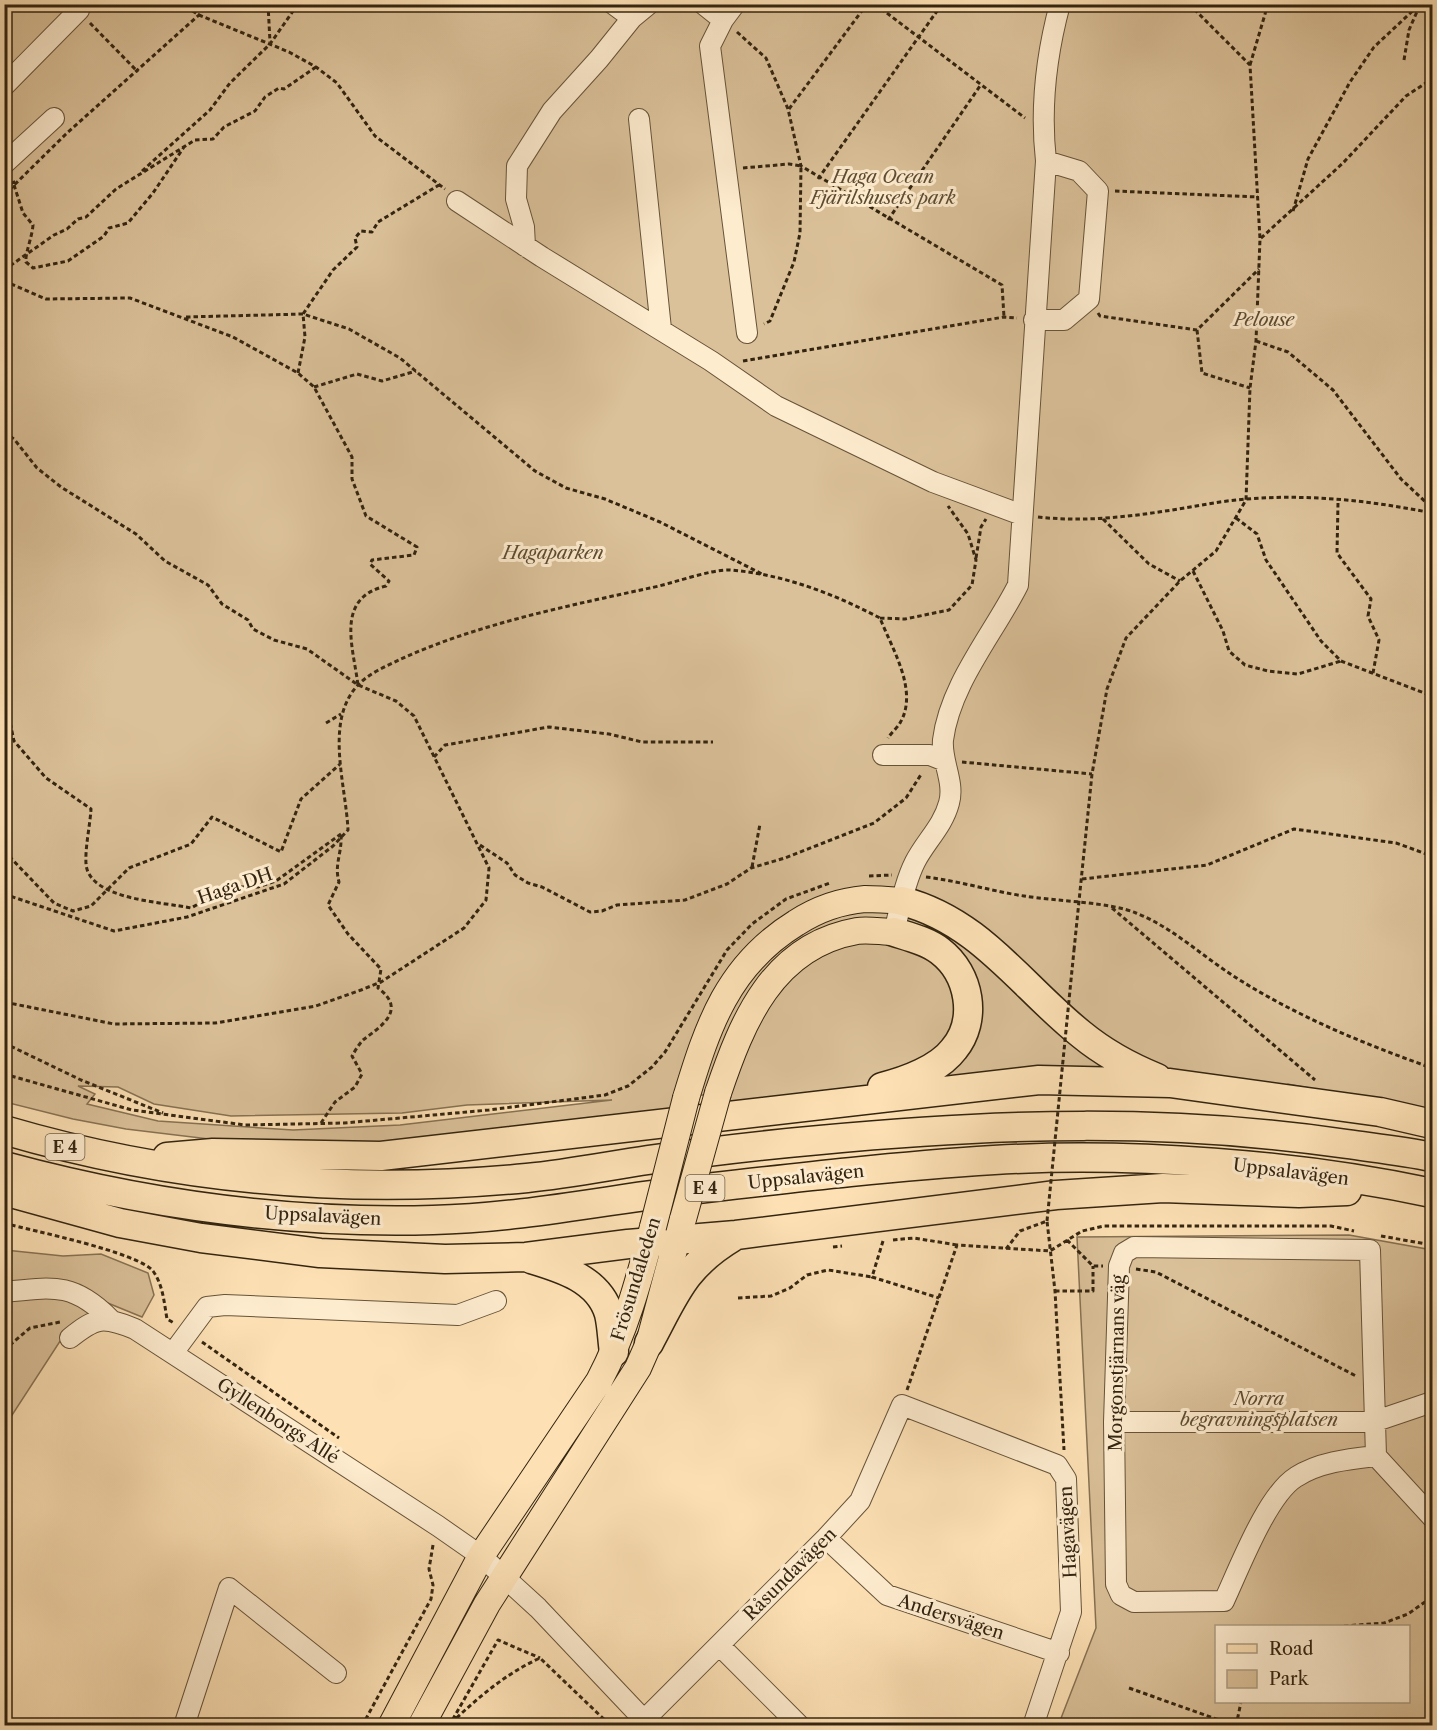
<svg xmlns="http://www.w3.org/2000/svg" width="1437" height="1730" font-family="'Libre Caslon Text',serif">
  <style>
    .green { fill: #dbc199; stroke: #877254; stroke-width: 1.5; fill-rule: evenodd }
    .lines { fill: none; stroke-linecap: round; stroke-linejoin: round }
    .minor-casing { stroke: #665339; stroke-width: 22 }
    .major-casing { stroke: #332410; stroke-width: 28 }
    .highway-casing { stroke: #332410; stroke-width: 31 }
    .path { stroke: #332410; stroke-width: 3; stroke-dasharray: 4.5 3; stroke-linecap: butt }
    .minor { stroke: #feeccf; stroke-width: 20 }
    .major { stroke: #fde1b5; stroke-width: 26 }
    .highway { stroke: #fde1b5; stroke-width: 28 }
    .major-bridge-casing { stroke: #332410; stroke-width: 28; stroke-linecap: butt }
    .path-bridge { stroke: #332410; stroke-width: 3; stroke-dasharray: 4.5 3; stroke-linecap: butt }
    .major-bridge { stroke: #fde1b5; stroke-width: 26 }
    .labels { text-anchor: middle; stroke-width: 6; stroke-linejoin: round; paint-order: stroke }
    .shield { fill: #feeccf; stroke: #706049; stroke-width: 1.5 }
    .shield-label { font-size: 16px; font-weight: bold; fill: #332410 }
    .park-label { font-size: 18px; font-style: italic; fill: #5d4b32; stroke: #feeccf }
    .street-label { font-size: 18px; fill: #332410; stroke: #feeccf }
  </style>
  <rect width="100%" height="100%" fill="#fde1b5"/>
  <filter id="stains"><feTurbulence type="fractalNoise" baseFrequency=".00333" numOctaves="4"/><feColorMatrix values="0 0 0 0 .2 0 0 0 0 .09 0 0 0 0 .02 0 0 0 .5 -.17"/></filter>
  <radialGradient id="worn" r=".72"><stop offset=".6" stop-color="#630" stop-opacity="0"/><stop offset="1" stop-color="#630" stop-opacity=".3"/></radialGradient>
  <path class="green" d="M5,5H1432V1110L1288,1084L1287,1090L1201,1080L725,1103L728,1094L678,1096L672,1110L388,1145L316,1144L209,1139L126,1129L73,1119L5,1102ZM78,1086L118,1087L154,1104L231,1116L402,1113L467,1105L612,1100L400,1125L293,1130L158,1121L87,1104L95,1094Z
    M1349,1235L1432,1250V1725L1058,1726L1096,1628L1077,1237ZM1216,1626H1408V1702H1216Z
    M5,1250L63,1256L101,1254L148,1273L154,1295L142,1317L98,1299L92,1314L64,1335L5,1426Z"/>
  <g class="lines">
    <g class="minor-casing">
      <path id="minor" d="M613,4L632,18
        M703,4L723,20L735,4
        M723,20L710,46L747,333
        M4,86L79,10L81,4
        M639,119L661,329
        M4,164L54,118
        M457,201L542,257L711,361L776,406L933,482L1022,515
        M525,246L524,227L516,199L517,166L552,111L599,59L632,18L649,4
        M1034,320H1064L1089,299L1098,191L1079,171L1046,161
        M883,755H930L945,761
        M894,932C900,909 904,884 915,862C925,842 943,826 949,803C955,782 941,761 943,740C950,684 994,633 1018,585L1046,161C1040,108 1046,56 1060,4
        M4,1292C53,1287 73,1282 110,1319
        M70,1338C96,1317 103,1316 135,1329L438,1526L481,1556L538,1608L644,1720
        M173,1353L207,1307L225,1305L458,1315L496,1301
        M1114,1422H1373L1432,1402
        M1376,1456C1349,1459 1319,1462 1296,1477C1267,1495 1239,1569 1224,1601L1134,1602L1121,1595L1116,1584L1114,1422L1119,1266L1124,1253L1134,1247L1370,1250L1376,1456L1432,1517
        M826,1538L887,1595L1059,1653
        M719,1645L800,1726
        M184,1726L229,1588L336,1673
        M638,1726L826,1538L860,1501L902,1405L1057,1465L1066,1479L1071,1612L1033,1726"/>
    </g>
    <g class="major-casing">
      <path id="major" d="M718,1093C742,1022 772,946 857,931C868,929 882,932 894,932
        M686,1098C708,1025 728,965 796,923C816,910 841,901 865,899C877,899 890,900 902,901
        M391,1726L481,1556L599,1381C625,1332 639,1280 653,1227
        M421,1726L487,1604L638,1368L649,1343L682,1220"/>
    </g>
    <g class="highway-casing">
      <path id="highway" d="M902,901C980,921 1021,986 1081,1034C1104,1053 1130,1067 1157,1078
        M882,1087C906,1081 939,1069 954,1049C978,1020 970,974 940,951C927,941 910,937 894,932
        M4,1130C174,1180 351,1195 527,1178C567,1174 608,1166 648,1160C705,1152 763,1145 820,1140C999,1123 1169,1118 1347,1144C1375,1148 1404,1151 1432,1157
        M167,1157L213,1153L381,1156L1039,1080L1170,1083L1380,1112L1432,1124
        M4,1166C144,1204 289,1224 433,1220C525,1218 615,1198 706,1188C802,1177 898,1166 994,1160C1132,1152 1297,1164 1432,1193
        M4,1191L120,1223L201,1238L320,1253L445,1259L526,1257L628,1244L736,1235L1056,1195L1163,1188L1299,1193L1347,1191
        M531,1259C561,1268 599,1279 609,1314C612,1326 612,1340 614,1352
        M649,1343C675,1295 683,1267 733,1237"/>
    </g>
    <path class="path" d="M191,4V10L199,15L289,52L316,67L337,83L375,136L445,189
      M268,4L270,42
      M875,4L1025,118
      M1189,4L1250,65L1260,239
      M90,23L138,72
      M737,32L766,58L788,109L801,166L1002,285L1004,317
      M1404,60L1409,30L1419,7
      M1250,65L1268,4
      M789,109L867,4
      M743,168L789,164L801,166L800,233L794,262L770,321L764,324
      M142,171L210,110L230,83L270,44L298,4
      M818,179L942,4
      M14,185L23,213L33,225C32,238 25,253 26,262L33,268L68,261L104,236L109,228L128,223L153,193L184,147
      M4,186L17,181
      M1115,191L1258,197
      M4,195L66,134L199,15L208,4
      M1293,211L1308,159L1350,82L1374,47L1420,4
      M888,220L980,86
      M4,270L54,235L67,229L78,219L86,217L116,189L195,140L213,139L224,127L255,111L265,97L279,88L284,89L316,67
      M4,281L46,299L130,298L233,337L298,373L314,387L352,457V479L366,516L417,547L414,555L372,560L370,564L389,581L386,586C335,598 353,646 358,685
      M1098,313L1100,316L1197,330L1259,269
      M186,317L303,314L349,329L400,358L535,471L566,488L605,499L660,522L762,574
      M1197,330L1202,373L1250,388
      M1256,341L1288,352L1333,390L1401,479L1432,508
      M743,361L1004,317L1017,318
      M298,373L305,337L303,314L333,270L357,247L355,238L361,231L372,232L378,222L439,185
      M314,387L357,374L382,381L416,371
      M4,432L14,439L37,468L61,487L136,534L165,561L208,585L222,604L248,620L253,629L274,640L307,649L358,685L396,701L414,716L489,868L486,900L464,928L381,982L361,990L316,1006L215,1023L114,1024L4,1002
      M1338,503L1337,553L1371,599L1368,616L1379,640L1373,673
      M1038,517C1099,524 1160,512 1220,502C1291,492 1363,499 1432,513
      M1236,518L1257,534L1266,560L1321,641L1341,661L1432,696
      M1103,519L1149,564L1180,581
      M976,558L981,527L986,519
      M1193,571L1223,631L1229,651L1245,665L1268,671L1298,674L1341,661
      M880,618L905,619L949,610L972,585L976,560L968,534L948,506
      M4,694L14,741L46,778L91,809C90,826 85,847 86,864C89,900 164,902 191,908L229,887H258L276,881L341,834
      M326,723L341,714
      M434,757L445,745L549,727L609,734L642,742H713
      M962,762L1092,774
      M480,845L507,863L515,875L528,883L542,887L590,912L602,911L617,905L685,900L727,884L751,868L785,858L874,823L906,798L922,773
      M4,851L54,903L73,911L91,906L129,868L191,844L212,817L281,852L301,799L340,764
      M752,867L760,824
      M869,876L892,875
      M926,877C959,881 991,891 1024,896C1054,901 1110,902 1136,913C1172,927 1202,956 1235,977C1296,1016 1364,1044 1432,1068
      M1082,879L1207,865L1294,829L1396,843L1432,856
      M4,894L114,931L187,917L284,884L333,846L348,830C346,785 324,721 358,685C369,673 387,666 401,659C478,624 567,606 650,588C671,584 711,569 730,570C783,574 834,594 880,618C892,649 919,691 900,723C897,728 891,733 888,738
      M1112,908L1315,1080
      M1074,950L1092,774L1107,689L1126,638L1180,581L1216,551L1246,500L1250,388L1256,341L1260,239L1343,163L1406,96L1432,79
      M4,1043L81,1080L163,1113
      M4,1074L132,1110L245,1125L344,1123L489,1110L605,1095L628,1086L652,1067L665,1052L727,950L752,924L786,899L830,883
      M321,1123L335,1102L355,1087L362,1074L352,1056C355,1051 359,1044 363,1040C380,1027 408,1010 378,988L381,969L348,934L328,905L339,882C334,865 342,853 341,836
      M4,1223C33,1231 137,1252 153,1271C163,1285 164,1302 167,1319L174,1323
      M1381,1236L1432,1245
      M893,1240L914,1238L957,1245
      M1067,1240L1093,1266H1103
      M883,1241L872,1277L939,1298
      M833,1247L842,1246
      M1006,1249L1020,1231L1047,1221L1055,1291L1064,1450
      M1136,1269L1156,1272L1356,1376
      M1055,1291H1093V1266
      M738,1298L771,1296L790,1288L807,1275L828,1270L872,1277
      M202,1342L339,1438
      M4,1350L30,1328L60,1322
      M907,1390L957,1245L1050,1251L1082,1231L1104,1226H1331L1354,1231
      M1344,1626L1384,1623L1408,1614L1432,1597
      M1129,1688L1236,1726
      M451,1723C479,1697 505,1674 540,1658L611,1726
      M362,1726L431,1599L433,1585L429,1569L433,1545
      M449,1726L498,1640L540,1658
      M1236,1726L1241,1702"/>
    <use href="#minor" class="minor"/>
    <use href="#major" class="major"/>
    <use href="#highway" class="highway"/>
    <g class="major-bridge-casing">
      <path id="major-bridge" d="M683,1219L718,1093
        M653,1227L686,1098"/>
    </g>
    <path class="path-bridge" d="M1047,1221L1074,950"/>
    <use href="#major-bridge" class="major-bridge"/>
  </g>
  <g class="labels">
    <g class="shield">
      <rect x="45.5" y="1134" width="39" height="26" rx="4.5"/>
      <rect x="685.5" y="1175" width="39" height="26" rx="4.5"/>
    </g>
    <g class="shield-label">
      <text x="65" y="1153">E 4</text>
      <text x="705" y="1194">E 4</text>
    </g>
    <g class="park-label">
      <text x="883" y="183">Haga Ocean<tspan x="883" dy="21">Fjärilshusets park</tspan></text>
      <text x="1264" y="326">Pelouse</text>
      <text x="553" y="559">Hagaparken</text>
      <text x="1259" y="1405">Norra<tspan x="1259" dy="21">begravningsplatsen</tspan></text>
    </g>
    <g class="street-label">
      <text transform="translate(235 886) rotate(-19)" y="6">Haga DH</text>
      <text transform="translate(1291 1172) rotate(7)" y="6">Uppsalavägen</text>
      <text transform="translate(806 1177) rotate(-6)" y="6">Uppsalavägen</text>
      <text transform="translate(323 1216) rotate(3)" y="6">Uppsalavägen</text>
      <text transform="translate(636 1279) rotate(-73)" y="6">Frösundaleden</text>
      <text transform="translate(1117 1363) rotate(-89)" y="6">Morgonstjärnans väg</text>
      <text transform="translate(278 1421) rotate(33)" y="6">Gyllenborgs Allé</text>
      <text transform="translate(1068 1532) rotate(-93)" y="6">Hagavägen</text>
      <text transform="translate(790 1574) rotate(-45)" y="6">Råsundavägen</text>
      <text transform="translate(951 1617) rotate(18)" y="6">Andersvägen</text>
    </g>
  </g>
  <rect width="1437" height="1730" fill="none" stroke="#fde1b5" stroke-width="24"/>
  <rect x="6" y="6" width="1425" height="1718" fill="none" stroke="#332410" stroke-width="3"/>
  <rect x="12" y="12" width="1413" height="1706" fill="none" stroke="#332410" stroke-width="1.5"/>
  <rect x="1215" y="1625" width="195" height="78" fill="#feeccf" stroke="#ad9c83" stroke-width="1.5"/>
  <rect x="1227" y="1644" width="30" height="9" fill="#fde1b5" stroke="#ad9c83" stroke-width="1.5"/>
  <text x="1269" y="1655" font-size="18" fill="#332410">Road</text>
  <rect x="1227" y="1670" width="30" height="18" fill="#dbc199" stroke="#ad9c83" stroke-width="1.5"/>
  <text x="1269" y="1685" font-size="18" fill="#332410">Park</text>
  <rect width="100%" height="100%" filter="url(#stains)"/>
  <rect width="100%" height="100%" fill="url(#worn)"/>
</svg>
